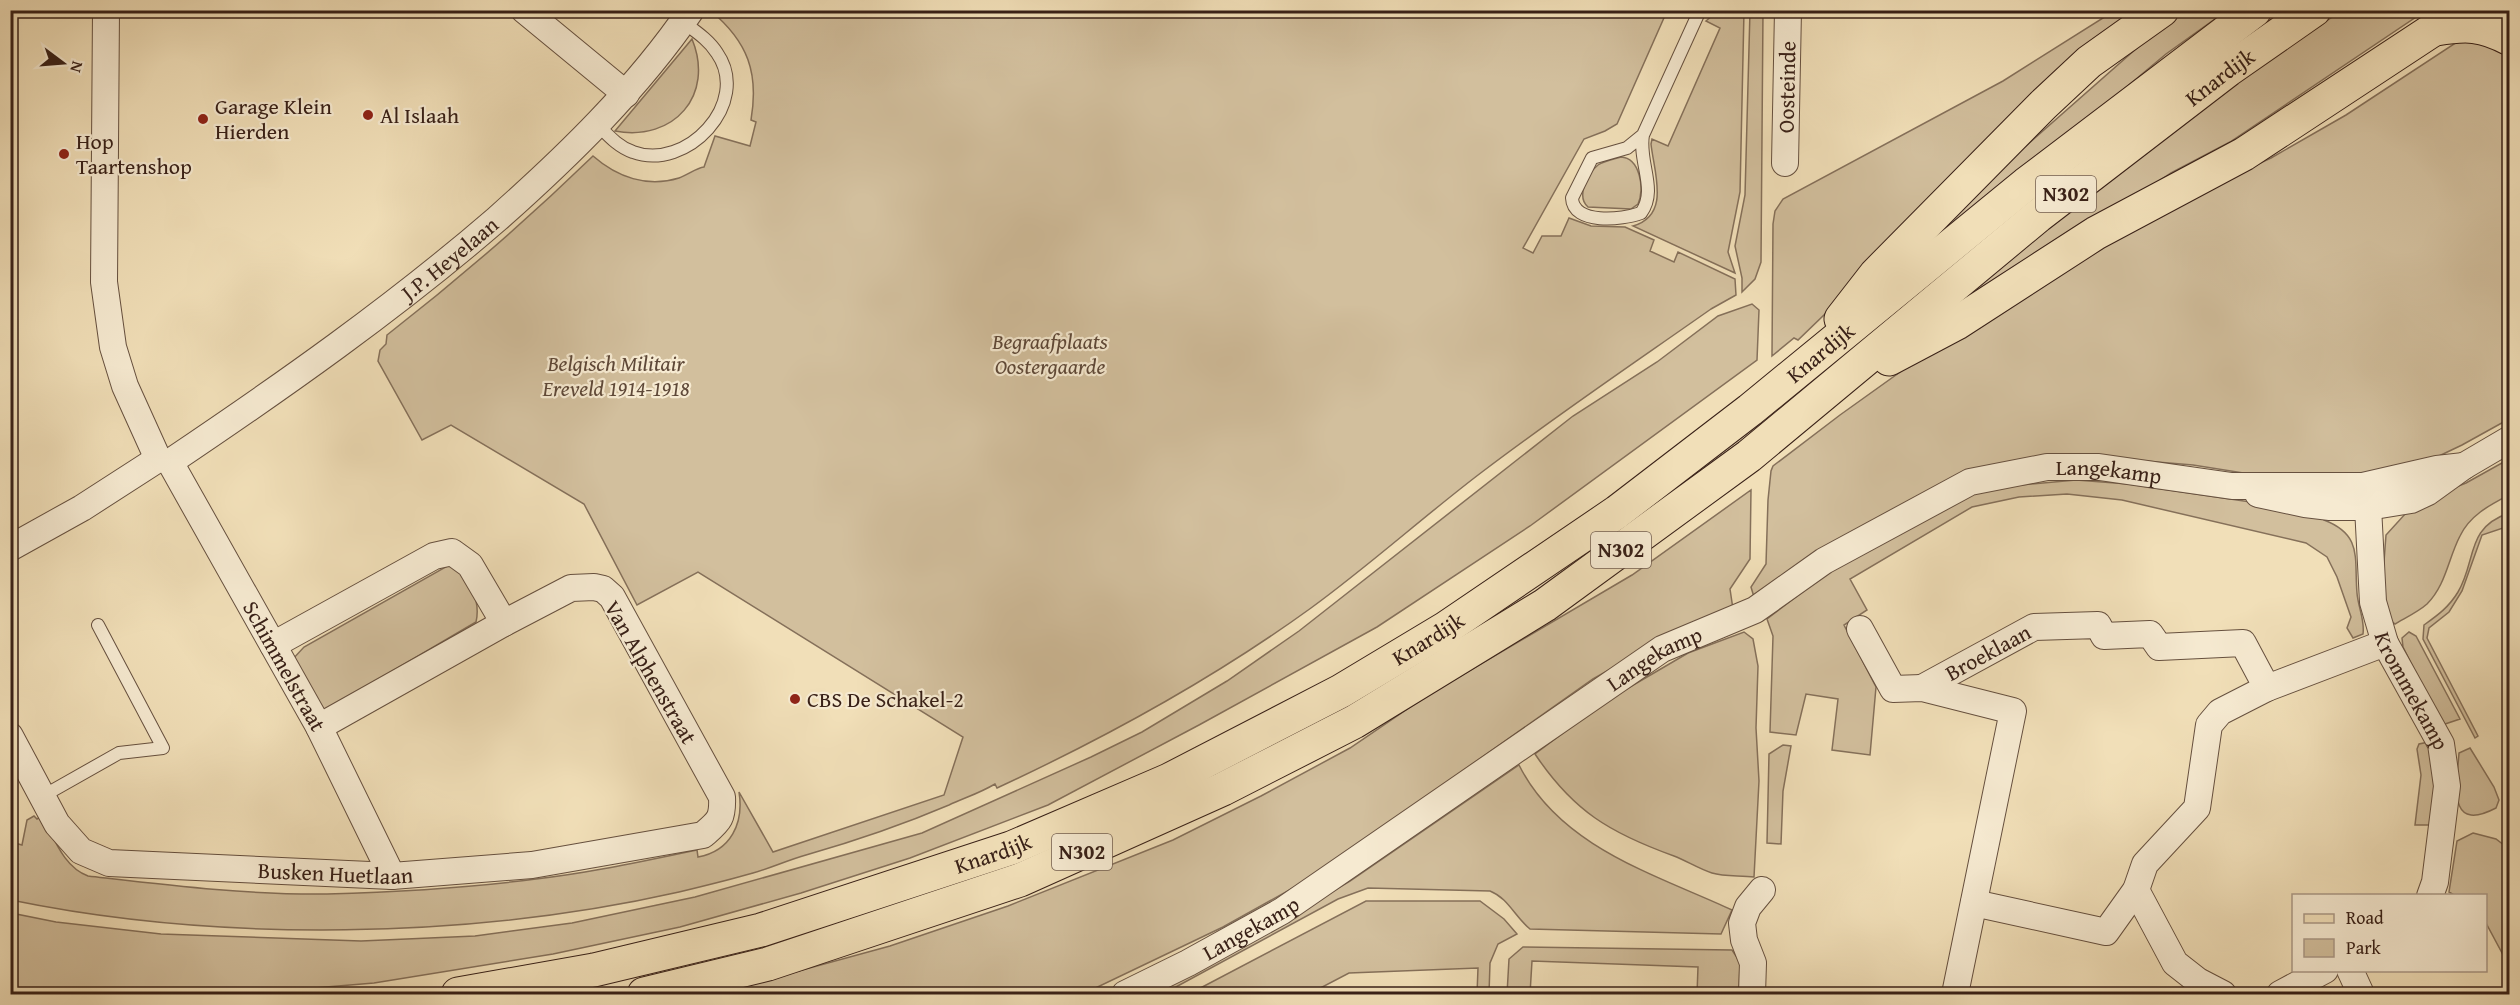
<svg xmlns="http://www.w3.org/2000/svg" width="2520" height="1005" font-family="'Gentium Book Plus',serif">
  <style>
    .green { fill: #d2bf9d; stroke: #85705a; stroke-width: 1.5 }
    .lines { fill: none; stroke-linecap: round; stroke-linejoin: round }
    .service-casing { stroke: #66503f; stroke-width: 14 }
    .minor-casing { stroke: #66503f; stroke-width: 28 }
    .secondary-casing { stroke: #382017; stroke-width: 35 }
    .primary-casing { stroke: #382017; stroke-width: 35 }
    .service { stroke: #f6ead1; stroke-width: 12 }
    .minor { stroke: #f6ead1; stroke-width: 26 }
    .secondary { stroke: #f6ead1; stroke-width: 33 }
    .primary { stroke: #f1dfb8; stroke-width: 33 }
    .poi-dot { fill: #8f2418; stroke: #f6ead1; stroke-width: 2 }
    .labels { text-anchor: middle; stroke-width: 4.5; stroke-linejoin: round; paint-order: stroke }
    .shield { fill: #f6ead1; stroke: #715d4f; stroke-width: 1.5 }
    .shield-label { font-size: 21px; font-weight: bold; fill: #382017 }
    .street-label { font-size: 22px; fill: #382017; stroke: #f6ead1 }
    .poi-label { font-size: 22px; fill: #382017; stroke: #f6ead1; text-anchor: start }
    .park-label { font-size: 22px; font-style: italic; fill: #5e4838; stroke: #f6ead1 }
  </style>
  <rect width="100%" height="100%" fill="#f1dfb8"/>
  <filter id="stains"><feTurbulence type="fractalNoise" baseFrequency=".00333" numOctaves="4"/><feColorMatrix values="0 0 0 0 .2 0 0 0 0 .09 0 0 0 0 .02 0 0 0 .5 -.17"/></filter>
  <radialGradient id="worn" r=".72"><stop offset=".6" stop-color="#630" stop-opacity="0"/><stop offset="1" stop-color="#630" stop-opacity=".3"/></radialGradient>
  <path class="green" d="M711,11H1667L1617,124L1605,131L1584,139L1523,248L1533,253L1542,236H1561L1569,218L1591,226L1625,227L1654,240L1650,251L1674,262L1678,252L1735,279L1736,295L1711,309C1634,363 1557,415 1482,472C1424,516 1370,565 1311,608C1213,679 1107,737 997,788L995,784C980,793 964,798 949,805C902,825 855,841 806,855C788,860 771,868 753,873C729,880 704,886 679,892C471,939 220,943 11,900V842L22,845L27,820L34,816L37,819L42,816C54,837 63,867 88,876C167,885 247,895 327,894C397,892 467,888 536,879C590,873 643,861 697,850L698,857C731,851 744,823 739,792L773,852L944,795L963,737L698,572L637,605L584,504L451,425L422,440L378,361L380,350L386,344L387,335C459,279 527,220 593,156C617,177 647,188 679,178C688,175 696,168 704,167L715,136L750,146L756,122L751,120C759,73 748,42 711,11Z
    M1744,11L1740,192L1728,252L1735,273L1633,226C1671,215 1654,173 1651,144L1652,139L1668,146L1720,28L1706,21L1714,14Z
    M1750,11H1763L1761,262L1755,279L1742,292V278L1735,246L1745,195Z
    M2114,11H2139L1798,340L1794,338L1772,356L1773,224L1775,211L1783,199L2003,81Z
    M2179,11H2226L2166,54L1889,285L1979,185L2027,145Z
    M2341,11H2425L2230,142L2171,173L1838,397L2164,133Z
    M2463,38L2509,49V419L2462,445L2418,466L2371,478L2256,475L2193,465L2133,460L1943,484L1839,539L1754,597L1751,587L1766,564L1768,500L1771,471L1773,466L1840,415L1994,305L2121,227L2271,158L2346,115Z
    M692,39C715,95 674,142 615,131Z
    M1621,157C1640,158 1645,189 1638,204L1631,209L1588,207C1576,197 1587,174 1598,165C1604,161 1614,159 1621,157Z
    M1752,304L1759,310L1757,360L1530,526L1377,627L1199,725L1048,805L910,858L801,893L680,927L553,954L374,983L241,994H11V913L56,922L161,934L361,941L475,936L572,923L695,897L922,833L1091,757L1142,732L1227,681L1299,631L1573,416L1657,362L1718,316Z
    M2509,459V495C2490,505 2470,515 2460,536C2448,559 2446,585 2427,604C2418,612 2405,618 2395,624L2389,619L2382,588L2386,535L2406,513L2438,494L2466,483Z
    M2076,480L2128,484L2325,513L2324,520C2363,535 2354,558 2357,593C2358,607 2365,620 2363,634L2353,638L2347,628L2351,617L2337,577L2327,557L2306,543L2122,500L2067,494L2019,497L1972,507L1850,579L1867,610L1844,625L1876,687L1870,755L1832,750L1838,699L1806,694L1796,735L1770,732L1773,636L1767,619L1830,571L1971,494L2020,485Z
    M1751,490L1750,559L1730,589L1733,609L1683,628L1593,679L1311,878L1223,927L1083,994H714L890,946L1008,906L1173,840L1261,796L1350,748L1428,695L1632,575Z
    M2509,513V526L2482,535L2462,591L2449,612L2429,628L2427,638L2478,736L2475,738L2423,639L2424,625C2438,615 2449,607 2458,592C2477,560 2465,528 2509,513Z
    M449,565C469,575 481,600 476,622L323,712L291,661L304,647Z
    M1744,632L1753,639L1758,666L1756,728L1759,781L1754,877C1741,875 1725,877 1712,873C1699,869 1687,861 1674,856C1610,833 1573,811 1535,754L1606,701L1688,653Z
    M2409,632L2416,636L2460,719L2442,725L2403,647L2402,638Z
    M2429,742L2438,784L2433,825H2415L2421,775L2417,749L2419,744Z
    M1783,745L1791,746L1783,791L1781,844L1767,843L1769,754Z
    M2470,748L2494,787L2499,800L2496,808C2446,834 2457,783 2459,753Z
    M1519,765C1560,847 1654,874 1732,910L1721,934L1530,929C1515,917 1508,898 1490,891L1368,888L1338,899L1163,994H1151L1246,943L1350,881Z
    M2473,833L2496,839L2509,849V966L2486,923V896L2454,895L2449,892L2457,841Z
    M1366,901H1480L1504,919L1517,934L1498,944L1490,963L1489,994H1477L1478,968L1349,973L1309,994H1189Z
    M1523,947L1732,950L1740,962L1739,994H1697L1698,967L1532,961L1530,994H1507L1509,959Z"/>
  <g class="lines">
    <g class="service-casing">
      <path id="service" d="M597,124C608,135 618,147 633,152C686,172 752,103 717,53C709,40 695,31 683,22
        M1643,135C1638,162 1658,190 1641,213C1622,220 1573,225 1572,198L1592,158L1627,148Z
        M1643,135L1700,10
        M43,796L119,753L163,748L98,625"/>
    </g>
    <g class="minor-casing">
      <g id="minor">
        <path d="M106,10L104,282L113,347L125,386L158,459"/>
        <path d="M524,10L626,94"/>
        <path id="s1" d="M1785,163L1788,10"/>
        <path id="s2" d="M170,462C283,386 394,308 497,219C568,156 637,89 691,10"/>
        <path id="s3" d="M170,462L319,727L392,876"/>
        <path id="s4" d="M2363,486L2368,507L2373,602L2385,643L2441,744L2447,786L2435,882L2430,896"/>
        <path d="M2258,494L2305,504L2330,507H2368L2411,500L2428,492L2464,466L2510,439"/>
        <path d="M10,548L82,508L158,459"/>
        <path d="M1860,629L1893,689L1922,688L2013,711L1955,994"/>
        <path d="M273,645L434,556L452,552L470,565L504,623"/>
        <path id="s5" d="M1922,688L2034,627L2098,625L2104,636L2150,634L2159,647L2243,643L2267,688"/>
        <path id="s6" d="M10,736L57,824L81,851L109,863L392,876L532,865L703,835C719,821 723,819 722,797L612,597L603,589L594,587L571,588L504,623L319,727"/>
        <path d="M2136,890L2175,963L2198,981L2223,994"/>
        <path d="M1974,903L2106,932L2136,890L2145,864L2197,808L2209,725L2220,712L2267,688L2385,643"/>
        <path d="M2350,970L2361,994"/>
        <path id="s7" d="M1125,994L1188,963L1282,911L1662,649L1755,610L1824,561L1970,482L2047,467H2099L2232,486H2363L2437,469L2464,466"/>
        <path d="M1752,994L1753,963L1744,940L1742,923L1748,907L1762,890"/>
        <path d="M2280,994L2325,970"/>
      </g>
    </g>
    <g class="secondary-casing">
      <path id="secondary" d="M2500,10L2510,24"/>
    </g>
    <g class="primary-casing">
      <g id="primary">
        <path d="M2436,29C2466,24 2482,24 2510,39"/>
        <path d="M1841,319L1876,274L2043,105L2089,62L2162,10"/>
        <path d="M1889,359L1957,323L2096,233L2244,154L2463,10"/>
        <path id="s8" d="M458,994L594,970L761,930L1011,848L1169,780L1341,691L1446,628L1617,512L1750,410L2026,184L2255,10"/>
        <path id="s9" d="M644,994L768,964L1020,880L1223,789L1354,722L1545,605L1749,456L2038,216L2228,70L2314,10"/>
      </g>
    </g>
    <use href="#service" class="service"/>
    <use href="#minor" class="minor"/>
    <use href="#secondary" class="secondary"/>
    <use href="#primary" class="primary"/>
  </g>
  <g class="poi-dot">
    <circle cx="368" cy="115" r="6"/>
    <circle cx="203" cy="119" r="6"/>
    <circle cx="64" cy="154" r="6"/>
    <circle cx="795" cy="699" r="6"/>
  </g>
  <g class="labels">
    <g class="shield">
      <rect x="2036" y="176" width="60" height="36" rx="4.5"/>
      <rect x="1591" y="532" width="60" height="36" rx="4.5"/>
      <rect x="1052" y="834" width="60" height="36" rx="4.5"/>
    </g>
    <g class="shield-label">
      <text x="2066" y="201">N302</text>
      <text x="1621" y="557">N302</text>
      <text x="1082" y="859">N302</text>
    </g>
    <g class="street-label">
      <text dy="8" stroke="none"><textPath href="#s9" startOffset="1844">Knardijk</textPath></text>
      <text dy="8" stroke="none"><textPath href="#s1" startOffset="76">Oosteinde</textPath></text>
      <text dy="8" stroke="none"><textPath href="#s2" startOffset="346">J.P. Heyelaan</textPath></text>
      <text dy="8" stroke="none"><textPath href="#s8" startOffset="1526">Knardijk</textPath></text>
      <text dy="8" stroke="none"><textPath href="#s7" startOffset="1131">Langekamp</textPath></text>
      <text dy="8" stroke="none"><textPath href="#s8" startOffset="1040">Knardijk</textPath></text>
      <text dy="8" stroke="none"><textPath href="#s5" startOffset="75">Broeklaan</textPath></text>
      <text dy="8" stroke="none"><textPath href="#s7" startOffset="628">Langekamp</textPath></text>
      <text dy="8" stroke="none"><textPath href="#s3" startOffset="234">Schimmelstraat</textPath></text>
      <text transform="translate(651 672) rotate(60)" y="8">Van Alphenstraat</text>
      <text dy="8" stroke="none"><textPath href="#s4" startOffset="214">Krommekamp</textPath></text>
      <text dy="8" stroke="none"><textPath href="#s8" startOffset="554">Knardijk</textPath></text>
      <text dy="8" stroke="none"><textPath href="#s6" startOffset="393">Busken Huetlaan</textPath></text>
      <text dy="8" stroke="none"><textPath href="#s7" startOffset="142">Langekamp</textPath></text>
    </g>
    <g class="poi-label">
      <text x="215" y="114">Garage Klein<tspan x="215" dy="25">Hierden</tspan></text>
      <text x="380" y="123">Al Islaah</text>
      <text x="76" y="149">Hop<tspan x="76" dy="25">Taartenshop</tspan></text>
      <text x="807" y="707">CBS De Schakel-2</text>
    </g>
    <g class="park-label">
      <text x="1050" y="349">Begraafplaats<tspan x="1050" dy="25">Oostergaarde</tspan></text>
      <text x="616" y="371">Belgisch Militair<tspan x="616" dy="25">Ereveld 1914-1918</tspan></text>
    </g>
  </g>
  <rect width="2520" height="1005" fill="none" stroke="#f1dfb8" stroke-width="36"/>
  <rect x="12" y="12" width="2496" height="981" fill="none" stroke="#382017" stroke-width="3"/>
  <rect x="18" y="18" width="2484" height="969" fill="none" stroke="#382017" stroke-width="1.5"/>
  <rect x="2292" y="894" width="195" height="78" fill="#f6ead1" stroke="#aa9987" stroke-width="1.5"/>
  <rect x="2304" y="914" width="30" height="9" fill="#f1dfb8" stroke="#aa9987" stroke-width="1.5"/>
  <text x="2346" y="924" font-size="18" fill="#382017">Road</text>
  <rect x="2304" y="939" width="30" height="18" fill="#d2bf9d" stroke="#aa9987" stroke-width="1.5"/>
  <text x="2346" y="954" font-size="18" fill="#382017">Park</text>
  <g transform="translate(63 63) rotate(106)" stroke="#f6ead1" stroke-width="4.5" paint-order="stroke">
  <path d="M0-4.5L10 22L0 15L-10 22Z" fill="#382017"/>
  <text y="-9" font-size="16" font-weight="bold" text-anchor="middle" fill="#382017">N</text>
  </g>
  <rect width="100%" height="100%" filter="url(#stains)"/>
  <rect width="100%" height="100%" fill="url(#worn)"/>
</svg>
